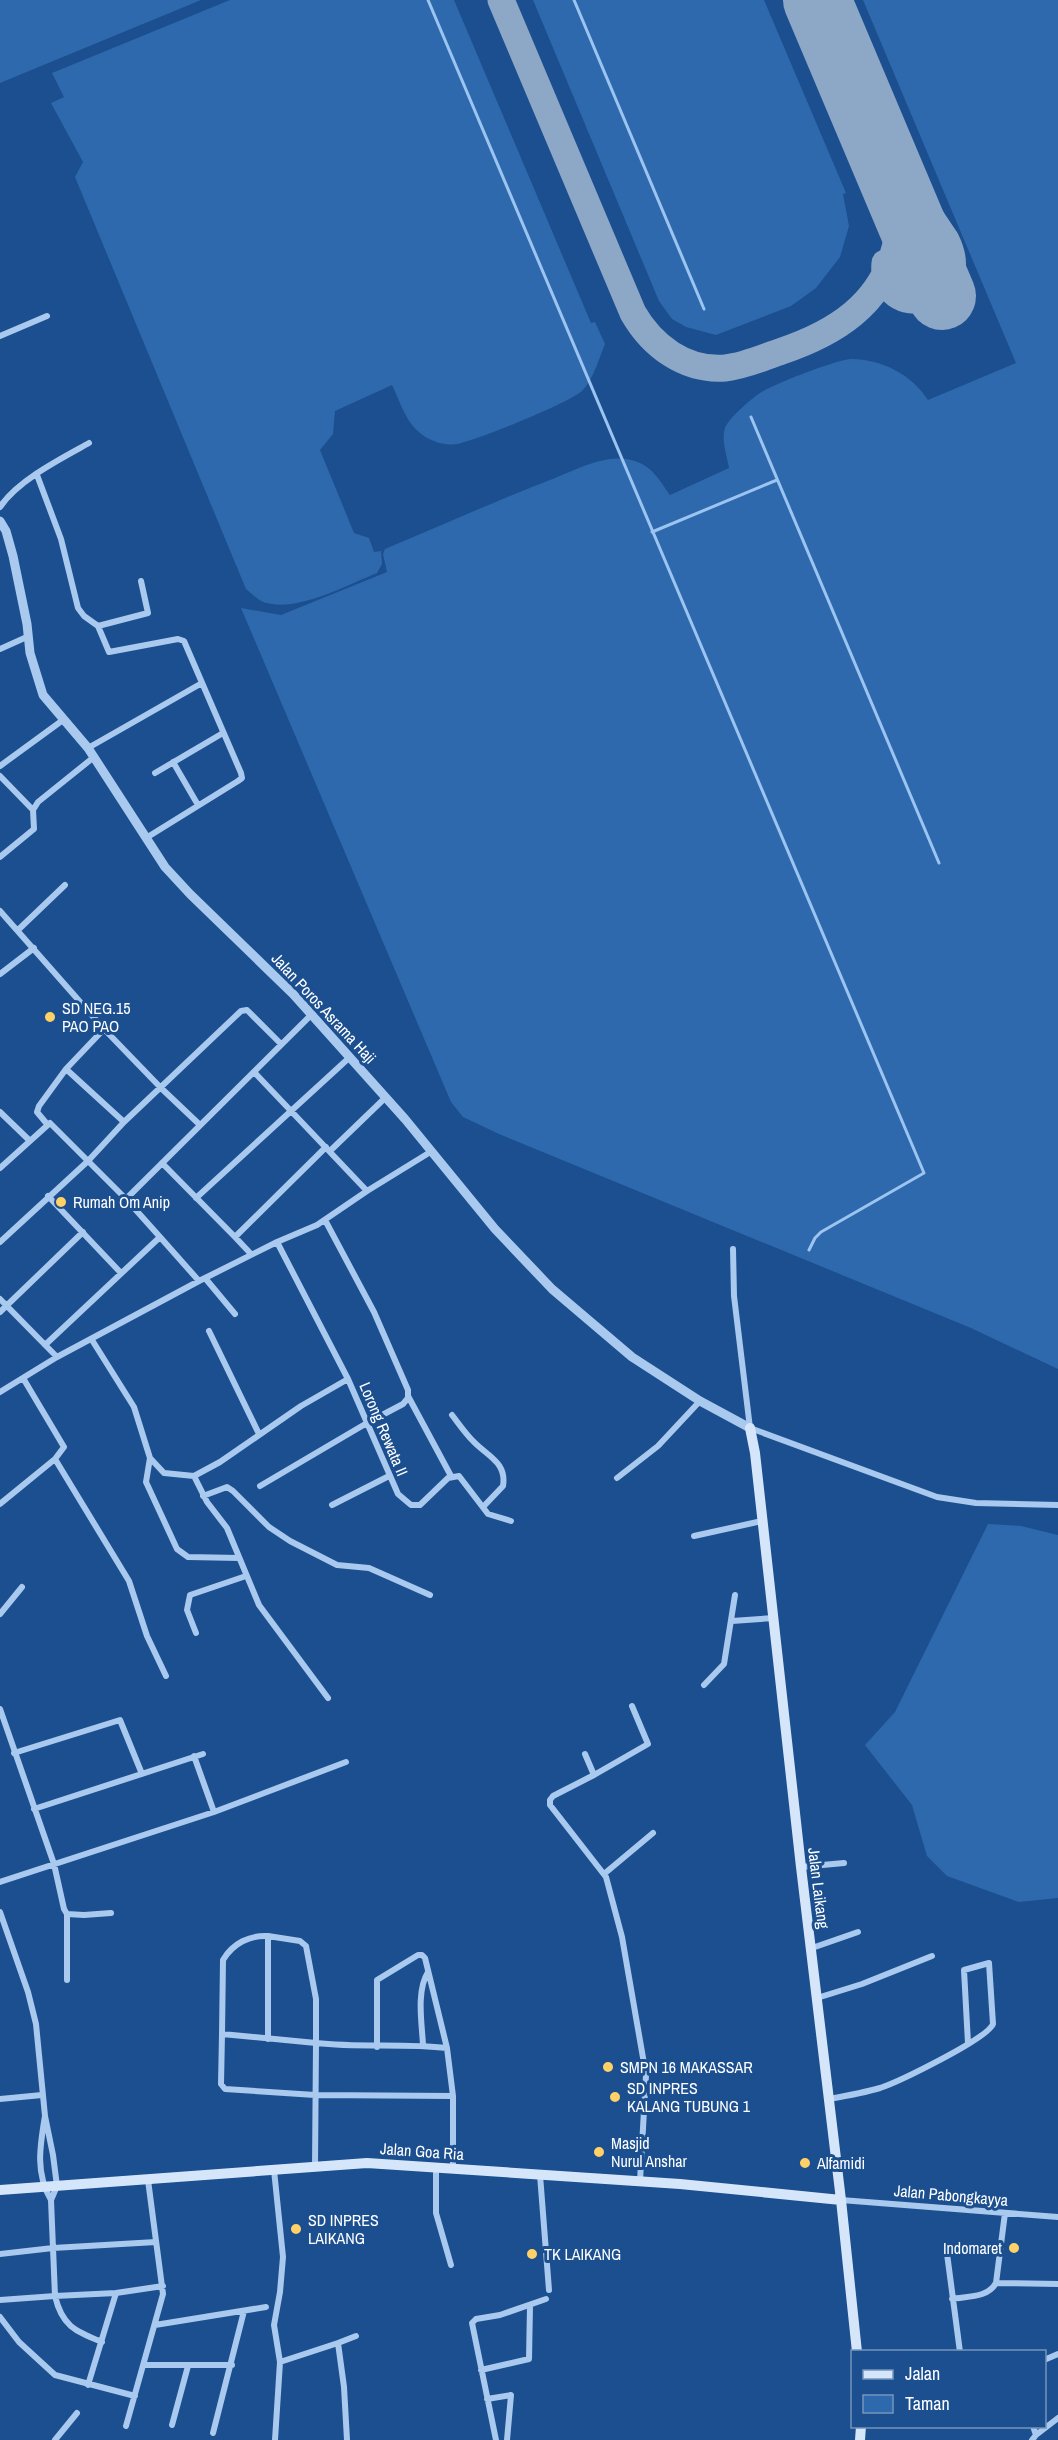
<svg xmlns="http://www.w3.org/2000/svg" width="1058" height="2440" font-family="'Archivo Narrow',sans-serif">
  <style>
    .green { fill: #2e69ad }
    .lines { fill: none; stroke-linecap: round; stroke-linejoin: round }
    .stream { stroke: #9cc4f0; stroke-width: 3 }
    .taxiway { stroke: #8da7c7; stroke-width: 27 }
    .runway { stroke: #8da7c7; stroke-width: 68 }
    .minor { stroke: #a9c9ee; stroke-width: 6 }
    .tertiary { stroke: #a9c9ee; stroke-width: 9 }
    .secondary { stroke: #d6e6fa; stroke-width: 10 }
    .poi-dot { fill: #ffd166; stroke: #1b4f8f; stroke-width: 2 }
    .labels { text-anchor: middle; stroke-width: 6; stroke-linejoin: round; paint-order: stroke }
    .poi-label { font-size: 16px; fill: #fff; stroke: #1b4f8f; text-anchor: start }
    .street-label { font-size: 16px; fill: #fff; stroke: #1b4f8f }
  </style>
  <rect width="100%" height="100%" fill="#1b4f8f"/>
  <path class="green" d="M0,0H201L0,83Z
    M230,0H454L591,323L595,322L605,344C599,358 594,378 583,390C572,402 475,441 457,444C450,445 440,444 434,441C408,431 403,408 392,385L335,411L333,434L320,450L354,533L369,538L374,552L381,551L382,564L377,573C347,585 293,615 261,601C256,598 251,593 246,589L75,177L83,162L51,103L64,97L52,73Z
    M533,0H764L846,193L843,194L849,226L840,257L816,288L791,306L716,335L686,327L672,319L659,301Z
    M863,0H1058V1369L971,1328L499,1134L463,1117L451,1102L241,608L281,615L387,572L383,554L385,549C442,525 498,500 555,478C578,469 601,456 626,459C651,463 657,477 670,495L729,468C727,456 721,440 725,428C729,418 749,401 757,395C768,386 838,359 851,359C882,359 912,375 928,400L1016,363Z
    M988,1524L1021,1526L1058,1535V1898L1019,1902L947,1876L927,1856L912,1805L865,1745L895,1712Z"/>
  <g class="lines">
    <path class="stream" d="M428,0L924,1173L821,1232L815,1238L809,1250
      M574,0L704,309
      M751,417L939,863
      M652,532L777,480"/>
    <path class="taxiway" d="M501,0L633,313C652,346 685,371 725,368C745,366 764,357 782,351C835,333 880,305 895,248C899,233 902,219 899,203C898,193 893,183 890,173
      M871,128L946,240C978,304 879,325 885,263"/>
    <path class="runway" d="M817,0L942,296"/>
    <path class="minor" d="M0,336L47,316
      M37,475L61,539L78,608L84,616L98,626L109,652L178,639L184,641L241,773L242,778L238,781L146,838
      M0,507C18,480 62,458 89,443
      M98,626L148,613L141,581
      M0,649L29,636
      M88,748L202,683
      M173,762L198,805
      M0,766L63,720
      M155,773L223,733
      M0,776L33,810
      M0,857L34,829L33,810L38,802L94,757
      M0,911L104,1029L161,1088L200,1125
      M18,930L65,885
      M0,974L34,948
      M0,1112L29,1140
      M124,1122L241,1011L247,1010L281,1044
      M47,1124L37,1112L39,1106L66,1069L104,1029
      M330,1151L385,1098
      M162,1163L235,1237L326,1147
      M0,1168L50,1123L126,1199L311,1015
      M367,1191L432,1151
      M48,1196L121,1273
      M196,1198L350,1057
      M160,1237L199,1281
      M235,1237L251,1254
      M0,1242L88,1161L124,1122L66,1069
      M277,1242L348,1379L398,1494L411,1505H420L448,1478L459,1476L488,1514L511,1521
      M733,1249L734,1296L750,1428L937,1497L976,1503L1058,1505
      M205,1278L235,1314
      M0,1299L57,1357
      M0,1312L83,1232
      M209,1331L259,1434
      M92,1340L134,1407L150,1458L164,1473L194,1476
      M45,1345L160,1237L126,1199
      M0,1392L57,1357L199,1281L277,1242L317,1225L367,1191L254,1072
      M408,1396L451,1476
      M452,1415C459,1424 465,1433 473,1441C487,1456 507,1462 503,1486L483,1507
      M150,1458L146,1482L177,1549L188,1557L239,1558
      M55,1459L129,1581L147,1636L166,1676
      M617,1478L658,1446L700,1401
      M260,1486L367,1423L403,1404L408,1398V1390L374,1312L325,1220
      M203,1496L227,1487L233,1491L269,1527L290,1541L337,1565L369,1568L430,1595
      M0,1504L55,1459L64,1447L23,1378
      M332,1505L389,1476
      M694,1536L762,1521
      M0,1614L22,1587
      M732,1621L774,1618
      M196,1633L187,1610L190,1595L246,1576
      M704,1685L724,1664L735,1595
      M328,1698L259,1605L227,1528L207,1502L194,1476L220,1462L301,1406L348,1379
      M0,1709L54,1864L64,1909L67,1914L84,1915L111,1913
      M14,1753L120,1720L142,1774
      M585,1754L594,1775L553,1796L550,1800V1805L606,1877L622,1937L646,2075L640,2181
      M194,1756L214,1812
      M594,1775L648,1744L632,1706
      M34,1809L203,1754
      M801,1867L844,1863
      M604,1874L653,1833
      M0,1882L214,1812L346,1762
      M0,1912L28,1992L36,2024L45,2116
      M67,1914V1980
      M268,1936L300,1941L306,1946L316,1999V2043C360,2048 403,2043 447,2048
      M812,1948L858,1932
      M817,1998L862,1984L932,1956
      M222,2034L221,2084L225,2089L315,2095L453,2096
      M268,2039V1936C250,1935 233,1943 223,1960L222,2034L316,2043L315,2166
      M423,2045C422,2024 416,1991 428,1972
      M377,2047V1980L418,1955H422L425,1958L447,2048L453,2096V2168
      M0,2099L42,2095
      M829,2099C846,2096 863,2093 880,2088C898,2082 987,2039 993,2024L989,1963L964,1970L968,2043
      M436,2167V2213L451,2265
      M274,2170L283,2257L280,2292L274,2325L280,2362L275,2440
      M540,2175L549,2290
      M841,2200L1058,2217
      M946,2246L960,2352
      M0,2254L53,2248L156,2242
      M996,2283L1058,2284
      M952,2299C967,2296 988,2298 996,2283L1005,2213
      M0,2300L55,2296L51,2200L57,2186L53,2155L45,2116C40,2146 35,2173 51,2200
      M0,2317L19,2342L55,2375L135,2396
      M155,2325L266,2307
      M102,2342C75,2331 62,2326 55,2296L116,2293
      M338,2343L356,2336
      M1044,2360L1058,2354
      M280,2362L338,2343L344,2387L347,2440
      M145,2365H232
      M481,2370L529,2359L530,2306
      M88,2385L116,2293L163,2286
      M487,2399L511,2395L507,2440
      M172,2425L188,2366
      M126,2426L163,2294L148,2180
      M213,2433L244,2311
      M1036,2435L1058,2418
      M55,2440L77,2413
      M496,2440L472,2323L476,2319L500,2315L546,2299
      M1032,2440L1036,2435L1033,2426"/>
    <path class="tertiary" d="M0,521L6,531L13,556L27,624L30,653L43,695L88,748L165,867L190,894L293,994L405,1119L495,1229L552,1289L632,1357L700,1401L750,1428"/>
    <path class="secondary" d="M750,1428L755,1453L801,1867L841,2200L857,2352
      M0,2190L367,2163L680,2184L841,2200
      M860,2440L861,2426"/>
  </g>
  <g class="poi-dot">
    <circle cx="50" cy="1017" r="6"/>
    <circle cx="61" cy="1202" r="6"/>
    <circle cx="608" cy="2067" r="6"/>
    <circle cx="615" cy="2097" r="6"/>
    <circle cx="599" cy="2152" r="6"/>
    <circle cx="805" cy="2163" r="6"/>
    <circle cx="296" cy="2229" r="6"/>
    <circle cx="1014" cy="2248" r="6"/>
    <circle cx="532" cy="2254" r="6"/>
  </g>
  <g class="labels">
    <g class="poi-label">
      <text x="62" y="1014">SD NEG.15<tspan x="62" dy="18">PAO PAO</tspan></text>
      <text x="73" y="1208">Rumah Om Anip</text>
      <text x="620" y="2073">SMPN 16 MAKASSAR</text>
      <text x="627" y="2094">SD INPRES<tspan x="627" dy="18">KALANG TUBUNG 1</tspan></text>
      <text x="611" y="2149">Masjid<tspan x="611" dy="18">Nurul Anshar</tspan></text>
      <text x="817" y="2169">Alfamidi</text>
      <text x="308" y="2226">SD INPRES<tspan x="308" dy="18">LAIKANG</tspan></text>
      <text x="1002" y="2254" text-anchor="end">Indomaret</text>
      <text x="544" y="2260">TK LAIKANG</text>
    </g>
    <g class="street-label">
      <text transform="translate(324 1008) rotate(47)" y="6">Jalan Poros Asrama Haji</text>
      <text transform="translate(384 1429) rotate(67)" y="6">Lorong Rewata II</text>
      <text transform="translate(819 1888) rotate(83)" y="6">Jalan Laikang</text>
      <text transform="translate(422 2151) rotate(4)" y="6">Jalan Goa Ria</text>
      <text transform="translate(951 2195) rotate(5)" y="6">Jalan Pabongkayya</text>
    </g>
  </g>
  <rect x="851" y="2350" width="195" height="78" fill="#1b4f8f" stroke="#7695bc" stroke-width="1.5"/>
  <rect x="863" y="2370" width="30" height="9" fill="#d6e6fa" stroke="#7695bc" stroke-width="1.5"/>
  <text x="905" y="2380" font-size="18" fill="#ffffff">Jalan</text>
  <rect x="863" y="2395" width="30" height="18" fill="#2e69ad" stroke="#7695bc" stroke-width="1.5"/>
  <text x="905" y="2410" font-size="18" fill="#ffffff">Taman</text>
</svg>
